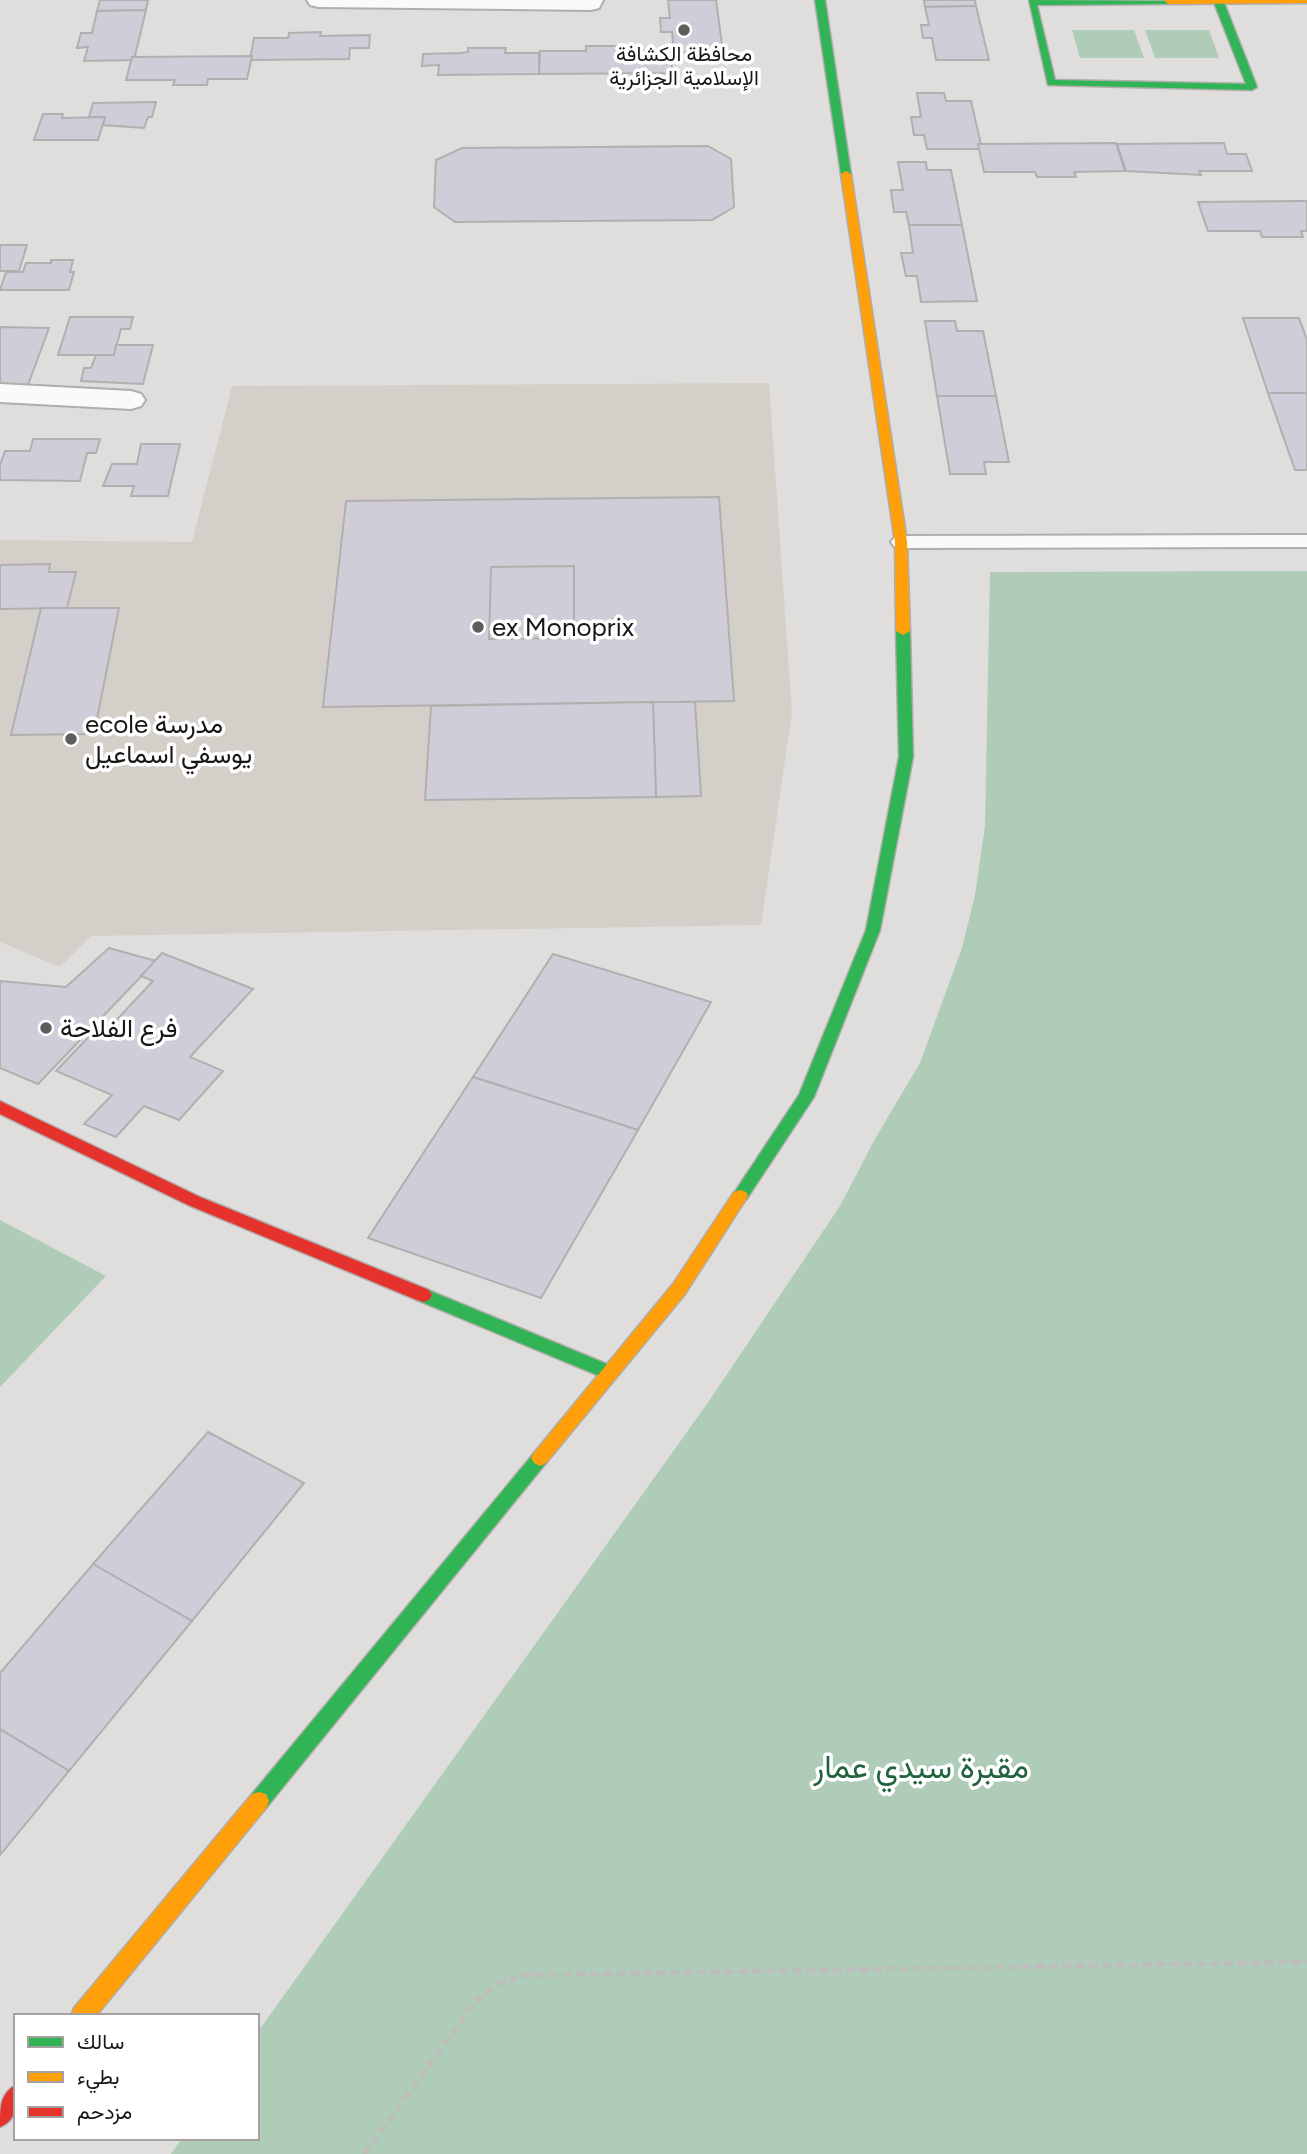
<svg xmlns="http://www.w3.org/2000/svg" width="1307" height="2154" font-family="Figtree,Vazirmatn,sans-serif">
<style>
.built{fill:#d5cfc9}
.green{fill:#aeccb7}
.building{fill:#cfcdd7;stroke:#b1b0b0;stroke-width:2}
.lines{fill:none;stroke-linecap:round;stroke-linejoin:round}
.lane-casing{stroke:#b0aeac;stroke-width:4}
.street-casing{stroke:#b0aeac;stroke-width:4}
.fast-casing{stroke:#b0aeac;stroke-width:3}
.slow-casing{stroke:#b0aeac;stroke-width:3}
.jam-casing{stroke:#b0aeac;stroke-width:3}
.path{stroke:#bdbdbc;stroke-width:5;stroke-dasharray:9 4.5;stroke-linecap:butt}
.lane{fill:#fafafa;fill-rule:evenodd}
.street{fill:#fafafa;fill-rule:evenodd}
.fast{fill:#30b455;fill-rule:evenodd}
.slow{fill:#ff9f0a;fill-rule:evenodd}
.jam{fill:#e5322d;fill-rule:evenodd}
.poi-dot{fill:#5e5d5b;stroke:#fff;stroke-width:2.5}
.labels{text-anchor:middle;stroke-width:7;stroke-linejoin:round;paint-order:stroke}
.far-poi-label{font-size:21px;fill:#181715;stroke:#fff}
.poi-label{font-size:26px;fill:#181715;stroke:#fff;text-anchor:start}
.near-park-label{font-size:32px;fill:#21633d;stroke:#fff}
</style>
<rect width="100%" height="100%" fill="#e0dedc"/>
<polygon class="built" points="769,383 792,713 761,925 91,936 60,967 0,942 0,540 192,542 232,386"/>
<g class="green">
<polygon points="1072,30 1134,30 1144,58 1080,58"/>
<polygon points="1145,30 1209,30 1219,58 1155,58"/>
<polygon points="1307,571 1307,2154 171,2154 182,2138 257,2138 257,2033 707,1404 840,1206 876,1137 920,1063 962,948 975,895 985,826 990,572"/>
<polygon points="0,1220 106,1276 0,1387"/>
</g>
<g class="building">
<polygon points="100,0 148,0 146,10 97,11"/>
<polygon points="668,0 716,0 723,52 674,53 672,32 661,32 660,18 670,18"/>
<polygon points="924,0 975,0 976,6 925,7"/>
<polygon points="976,6 989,60 936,60 932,38 923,38 921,25 929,25 925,7"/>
<polygon points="146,10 134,60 84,61 88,47 77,48 81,33 92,33 97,11"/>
<polygon points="321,32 320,36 370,35 369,48 350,48 349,59 250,60 254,38 288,38 289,33"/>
<polygon points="586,46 623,46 623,51 671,50 672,73 539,74 540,51 586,51"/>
<polygon points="468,48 506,48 505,53 539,53 539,74 438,75 439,65 422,66 423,54 461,53 468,52"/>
<polygon points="252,56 247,79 208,79 207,85 173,85 175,80 126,80 132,57"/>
<polygon points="917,93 944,93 946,101 971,101 982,149 927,149 924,135 914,135 911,117 921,117"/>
<polygon points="156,102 152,117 148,117 144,128 103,125 105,117 89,117 93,103"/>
<polygon points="43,114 63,114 62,118 105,117 98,140 34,140"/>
<polygon points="1116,143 1125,171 1074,172 1076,177 1037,177 1035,172 984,172 978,144"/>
<polygon points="1224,143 1227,154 1246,154 1252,171 1199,171 1201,175 1126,171 1117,144"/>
<polygon points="708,146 731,159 734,207 712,220 455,222 434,207 436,160 462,148"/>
<polygon points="898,162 926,162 927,170 951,170 962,225 909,225 906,212 894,212 891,190 903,190"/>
<polygon points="1302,201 1307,201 1307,231 1301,231 1303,237 1262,237 1260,231 1208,231 1198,202"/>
<polygon points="909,225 962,225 977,301 921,302 917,276 906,276 901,253 913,253"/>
<polygon points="0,245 27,245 19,271 0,271"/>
<polygon points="51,260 73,260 70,272 74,272 69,290 0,290 6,272 23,272 26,263 51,263"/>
<polygon points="70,317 133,317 130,329 121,329 114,355 58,355"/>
<polygon points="1243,318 1299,318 1307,340 1307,393 1268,393"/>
<polygon points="925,321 955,321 957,331 983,331 996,396 937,396"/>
<polygon points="0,327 49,328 28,385 0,385"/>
<polygon points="116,345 153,345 143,384 81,381 84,368 91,368 96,355 114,355"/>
<polygon points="1268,393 1307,393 1307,470 1295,470"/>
<polygon points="937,396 996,396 1009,462 984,462 986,474 950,474"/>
<polygon points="33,439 100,439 96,453 87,453 80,481 0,480 0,465 5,451 30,451"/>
<polygon points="141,444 180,444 168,496 131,496 134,486 103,486 112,464 137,464"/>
<polygon points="719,497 734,701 323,707 346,501"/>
<polygon points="50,564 49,572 76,572 67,608 0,609 0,565"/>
<polygon points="574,566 574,638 489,639 491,567"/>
<polygon points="41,608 119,608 94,734 11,735"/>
<polygon points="653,702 695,702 701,796 656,797"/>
<polygon points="653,702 656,797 425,800 431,706"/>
<polygon points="109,948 156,961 38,1084 0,1068 0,981 66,987"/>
<polygon points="162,953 253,989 190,1057 223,1071 179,1120 144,1106 116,1137 84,1124 112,1095 56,1071 100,1025 109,1028 153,981 141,976"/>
<polygon points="553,954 711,1002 638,1130 473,1077"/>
<polygon points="473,1077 638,1130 541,1298 368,1238"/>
<polygon points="208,1432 304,1483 192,1621 93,1564"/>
<polygon points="93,1564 192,1621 69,1771 0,1729 0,1673"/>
<polygon points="0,1729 69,1771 0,1855"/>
</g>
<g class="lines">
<defs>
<polygon id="lane" points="1307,535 1307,547 901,548 894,546 891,542 894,538 901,536"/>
<g id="street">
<polygon points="307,0 603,0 599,8 591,10 318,7 310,5"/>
<polygon points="0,384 131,391 141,394 145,400 141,406 131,409 0,402"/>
</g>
<g id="fast">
<polygon points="815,0 825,0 851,174 846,177 841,174"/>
<polygon points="1029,0 1173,1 1168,4 1037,5 1055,80 1246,84 1213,0 1223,0 1257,87 1252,90 1048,85"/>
<polygon points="903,627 910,631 913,757 880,930 814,1097 746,1200 734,1200 732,1196 799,1095 866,930 899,757 896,631"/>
<polygon points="423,1288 614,1367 617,1372 614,1377 608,1379 602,1377 417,1300 414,1295 417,1290"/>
<polygon points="540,1450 546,1453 549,1458 546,1463 266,1808 259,1810 252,1808 249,1801 252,1794 534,1453"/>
</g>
<g id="slow">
<polygon points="1164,0 1307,0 1307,3 1168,4"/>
<polygon points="846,171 851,174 907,542 910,631 903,635 896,631 895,542 841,174"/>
<polygon points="740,1190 746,1192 748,1196 685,1294 546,1463 540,1466 534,1463 531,1458 534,1453 673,1284 734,1192"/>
<polygon points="259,1792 266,1794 269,1801 266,1808 96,2016 71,2016 74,2008 252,1794"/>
</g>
<g id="jam">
<polygon points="0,1101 200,1197 429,1290 432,1295 429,1300 423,1302 417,1300 188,1205 0,1114"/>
<path d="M16,2085C16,2103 19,2119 0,2127C0,2109 0,2093 16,2085Z"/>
</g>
</defs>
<use href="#lane" class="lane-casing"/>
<use href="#street" class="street-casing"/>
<use href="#fast" class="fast-casing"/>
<use href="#slow" class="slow-casing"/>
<use href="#jam" class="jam-casing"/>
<polyline class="path" points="364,2154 476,2001 499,1983 527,1975 1307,1962"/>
<use href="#lane" class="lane"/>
<use href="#street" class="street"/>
<use href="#fast" class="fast"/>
<use href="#slow" class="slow"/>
<use href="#jam" class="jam"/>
</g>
<g class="poi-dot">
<circle cx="684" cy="30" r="7"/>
<circle cx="478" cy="627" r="7"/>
<circle cx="71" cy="739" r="7"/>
<circle cx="46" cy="1028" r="7"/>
</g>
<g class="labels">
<g class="far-poi-label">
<text x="684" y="61">محافظة الكشافة<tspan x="684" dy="24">الإسلامية الجزائرية</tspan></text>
</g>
<g class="poi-label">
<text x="492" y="636">ex Monoprix</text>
<text x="85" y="733">ecole مدرسة<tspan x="85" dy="30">يوسفي اسماعيل</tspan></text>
<text x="60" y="1037">فرع الفلاحة</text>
</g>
<g class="near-park-label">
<text x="921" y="1778">مقبرة سيدي عمار</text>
</g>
</g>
<rect x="14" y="2014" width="245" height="126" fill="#ffffff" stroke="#a3a2a1" stroke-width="2"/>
<rect x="28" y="2037" width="35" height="10" fill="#30b455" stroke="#a3a2a1" stroke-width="2"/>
<text x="77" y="2049" font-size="21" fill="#181715">سالك</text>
<rect x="28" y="2072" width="35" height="10" fill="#ff9f0a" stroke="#a3a2a1" stroke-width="2"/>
<text x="77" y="2084" font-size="21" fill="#181715">بطيء</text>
<rect x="28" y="2107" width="35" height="10" fill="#e5322d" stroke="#a3a2a1" stroke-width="2"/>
<text x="77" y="2119" font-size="21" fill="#181715">مزدحم</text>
</svg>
